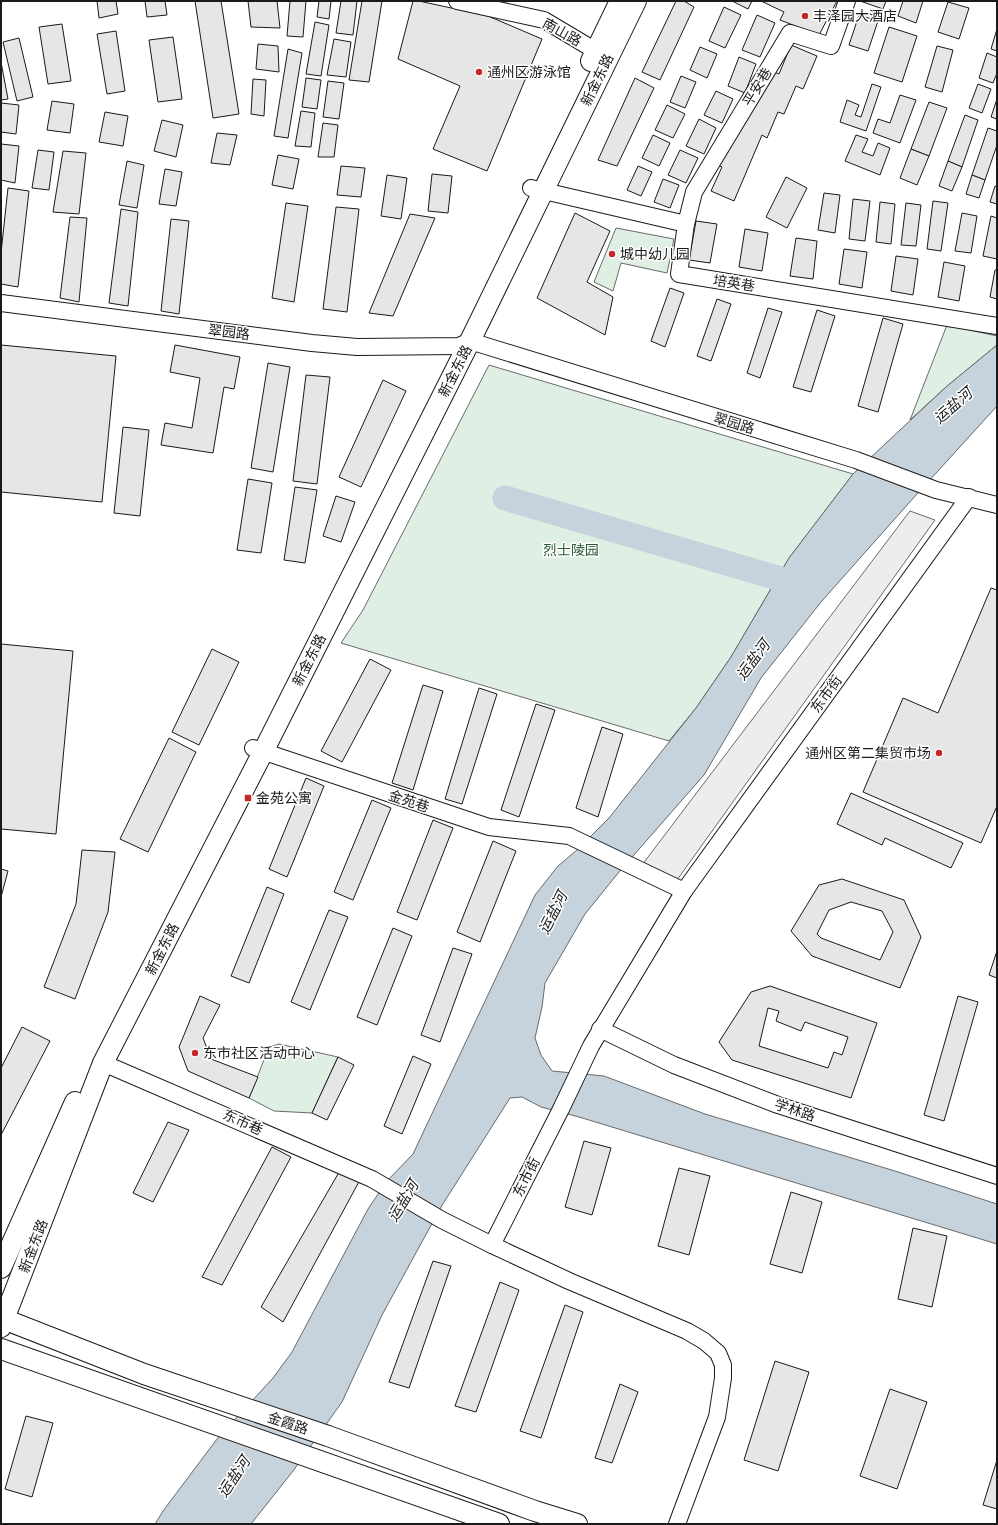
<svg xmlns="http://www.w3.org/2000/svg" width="998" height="1525" font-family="Rubik,'Noto Sans SC',sans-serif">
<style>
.green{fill:#e0efe3;stroke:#6a6a6a}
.parking{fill:#ededed;stroke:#6a6a6a}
.water{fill:#c6d2dc;stroke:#6a6a6a}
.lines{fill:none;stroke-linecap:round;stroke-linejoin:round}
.river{stroke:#c6d2dc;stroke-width:25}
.building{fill:#e6e6e6;stroke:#1a1a1a;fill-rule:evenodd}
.minor-casing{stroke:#1a1a1a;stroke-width:18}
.major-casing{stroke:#1a1a1a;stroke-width:22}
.minor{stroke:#fff;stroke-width:16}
.major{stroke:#fff;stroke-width:20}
.poi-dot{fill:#c62828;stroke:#fff;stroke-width:1.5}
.labels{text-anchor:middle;stroke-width:3;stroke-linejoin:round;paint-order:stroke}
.poi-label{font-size:14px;fill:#1a1a1a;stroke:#fff;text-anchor:start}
.street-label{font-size:14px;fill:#1a1a1a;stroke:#fff}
.park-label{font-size:14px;fill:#2b5a34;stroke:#fff}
.water-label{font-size:15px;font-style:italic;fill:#1a1a1a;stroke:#fff}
</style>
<rect width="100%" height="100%" fill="#fff"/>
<g class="green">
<polygon points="616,228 674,239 667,273 621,263 613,291 594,282"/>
<polygon points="947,325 997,336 997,345 946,387 910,420"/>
<polygon points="489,365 853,474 789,558 731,657 696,708 669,741 341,643 363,610"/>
<polygon points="279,1044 338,1057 312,1113 274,1111 249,1098 269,1047"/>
</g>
<polygon class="parking" points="910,511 935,520 677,880 642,865"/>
<polygon class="water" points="997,345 997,406 908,504 821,602 761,678 704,775 619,872 585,914 545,983 542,1007 535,1038 541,1055 552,1071 604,1076 705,1114 895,1171 997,1204 997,1244 579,1117 541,1107 522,1097 510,1098 441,1207 382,1315 342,1402 293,1471 251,1524 155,1524 163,1511 217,1439 273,1378 292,1352 368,1209 387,1181 413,1154 535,895 558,866 577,850 609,818 696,708 731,657 789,558 853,474 946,387"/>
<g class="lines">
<polyline class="river" points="505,498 808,587"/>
</g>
<g class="building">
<polygon points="97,1 116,1 118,14 99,18"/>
<polygon points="145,1 165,1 167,15 147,17"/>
<polygon points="195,1 221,1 239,114 213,118"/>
<polygon points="248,1 277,1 280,28 251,27"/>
<polygon points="290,1 306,1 303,37 287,36"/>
<polygon points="319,1 331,1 329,19 317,17"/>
<polygon points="341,1 357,1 353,35 336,33"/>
<polygon points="362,1 382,1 369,82 349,80"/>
<polygon points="413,1 419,1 488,16 542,39 487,171 433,149 460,86 398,59"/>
<polygon points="676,1 684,1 694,7 660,80 642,72"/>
<polygon points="732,1 752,1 748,9"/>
<polygon points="761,1 837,1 819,35 780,20 784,12"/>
<polygon points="860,1 886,1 883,9"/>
<polygon points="903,1 923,1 916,23 898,16"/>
<polygon points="948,2 969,8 959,39 938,32"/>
<polygon points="724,7 741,15 725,48 709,41"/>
<polygon points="757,15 775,23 760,57 742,50"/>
<polygon points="859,15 878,21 868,51 849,45"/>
<polygon points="315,22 329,25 321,76 306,74"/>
<polygon points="62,24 71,81 48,84 39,27"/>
<polygon points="889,27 917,36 902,82 874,73"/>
<polygon points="997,29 997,51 991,49"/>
<polygon points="116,31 125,91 107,94 97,34"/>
<polygon points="173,37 182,99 158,102 149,40"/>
<polygon points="19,38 33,97 17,101 3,42"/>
<polygon points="334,39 351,42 346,77 327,75"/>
<polygon points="258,44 278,46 279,72 256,69"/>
<polygon points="791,45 817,56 803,89 796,86 784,114 778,112 767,138 762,135 734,201 711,191 722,167 717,165 754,96 760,99 772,71 779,74"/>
<polygon points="937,46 953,50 942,92 925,87"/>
<polygon points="700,47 717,54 707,78 690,70"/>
<polygon points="288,49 302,53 288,138 274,136"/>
<polygon points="987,53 997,57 997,73 993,83 979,78"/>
<polygon points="739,57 756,64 745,93 728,86"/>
<polygon points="1,62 8,99 1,100"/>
<polygon points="681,76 696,82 685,108 670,102"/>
<polygon points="306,78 321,80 317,109 302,107"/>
<polygon points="635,78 654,88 617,166 598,160"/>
<polygon points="253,79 266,80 264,116 251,114"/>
<polygon points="328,81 344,83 339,119 323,117"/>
<polygon points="872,84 881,87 866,131 840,122 847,100 859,105 855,115 861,117"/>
<polygon points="978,84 991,89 982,113 969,108"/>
<polygon points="716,91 733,99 722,123 704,115"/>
<polygon points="900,95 916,100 900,143 873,133 878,119 890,123"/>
<polygon points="997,99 997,119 991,117"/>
<polygon points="52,101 74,104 70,133 47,130"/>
<polygon points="929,102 947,108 929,156 911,149"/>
<polygon points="1,103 19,105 16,134 1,132"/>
<polygon points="667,105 685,114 673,138 655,130"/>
<polygon points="301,111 315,113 311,147 295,146"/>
<polygon points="105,112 128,116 123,146 99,142"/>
<polygon points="965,115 978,120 962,167 948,161"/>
<polygon points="699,119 716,128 704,154 686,146"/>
<polygon points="162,120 183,125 176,157 154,151"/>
<polygon points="323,123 338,125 334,157 318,157"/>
<polygon points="988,128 997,131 997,145 985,180 972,175"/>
<polygon points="217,133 237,135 230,165 211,163"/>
<polygon points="653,135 670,143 659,166 642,158"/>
<polygon points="856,135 868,139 862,152 873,156 878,143 890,148 880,175 845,161"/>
<polygon points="1,144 19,146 15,183 1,180"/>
<polygon points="911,149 929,156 917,185 900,178"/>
<polygon points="38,150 54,152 49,190 32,188"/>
<polygon points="680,150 698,158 686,183 668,175"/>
<polygon points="63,151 86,153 79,214 53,212"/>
<polygon points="278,155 299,159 293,189 272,185"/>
<polygon points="127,161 144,165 137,208 119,205"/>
<polygon points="948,161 962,167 952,191 939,186"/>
<polygon points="341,166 365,168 361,197 337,195"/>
<polygon points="638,166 652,172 641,196 627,190"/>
<polygon points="165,169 182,172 176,206 159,204"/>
<polygon points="432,174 452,176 448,213 428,211"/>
<polygon points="387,175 407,178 401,219 381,216"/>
<polygon points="972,175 985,180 979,198 966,194"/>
<polygon points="786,177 807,188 787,228 766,217"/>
<polygon points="663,179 679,185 670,208 654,202"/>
<polygon points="995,186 997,187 997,204 990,202"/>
<polygon points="8,188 29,191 18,287 1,284 1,253"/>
<polygon points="824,193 840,195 835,233 818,230"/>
<polygon points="853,199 870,201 865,241 849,239"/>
<polygon points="933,201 948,203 941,251 927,249"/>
<polygon points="880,202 895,204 891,244 876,242"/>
<polygon points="286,203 308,206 294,302 272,298"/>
<polygon points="906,203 921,205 916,246 901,245"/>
<polygon points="336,207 359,209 347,312 323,309"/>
<polygon points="121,209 138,212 128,306 109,303"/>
<polygon points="575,213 610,231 587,282 613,297 605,335 537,298"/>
<polygon points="962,213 977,216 971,253 955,251"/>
<polygon points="410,214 435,218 393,316 369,313"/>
<polygon points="991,216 997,218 997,259 983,256"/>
<polygon points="70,217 87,218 79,302 60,298"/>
<polygon points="171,219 189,221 179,314 161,311"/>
<polygon points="696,221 717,224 710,263 689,260"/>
<polygon points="745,229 768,233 762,271 739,267"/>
<polygon points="796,238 817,241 813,279 790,276"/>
<polygon points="844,249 867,252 862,288 839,284"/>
<polygon points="896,256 918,259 913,295 891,291"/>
<polygon points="944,262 965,266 959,301 938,297"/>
<polygon points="995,270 997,270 997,299 990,297"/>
<polygon points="670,288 684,293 665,347 651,341"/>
<polygon points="717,299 731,304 711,361 697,356"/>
<polygon points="768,308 782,312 760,378 747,373"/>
<polygon points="817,310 835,316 811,392 793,387"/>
<polygon points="883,318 903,324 878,412 858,406"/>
<polygon points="1,345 116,356 102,502 1,492"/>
<polygon points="175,345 240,357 234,389 224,387 213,453 161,445 165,423 192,428 200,378 170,372"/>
<polygon points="268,363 290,367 273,472 251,468"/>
<polygon points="306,375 330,377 317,484 293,481"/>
<polygon points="383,380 406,391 361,487 339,477"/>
<polygon points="123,427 149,430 140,516 114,513"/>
<polygon points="248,479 272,483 261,553 237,550"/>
<polygon points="295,487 317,490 305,563 284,560"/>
<polygon points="336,496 355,502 341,542 323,536"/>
<polygon points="991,588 997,590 997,806 981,843 863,792 903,698 938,713"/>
<polygon points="1,644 73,651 56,834 1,829"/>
<polygon points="212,649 239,662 199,745 172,732"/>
<polygon points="370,659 391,670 342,762 321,751"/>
<polygon points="423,685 443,691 413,790 392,783"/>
<polygon points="479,688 497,694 462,804 445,799"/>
<polygon points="536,704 555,710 519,817 501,810"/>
<polygon points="602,727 623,734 598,817 576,808"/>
<polygon points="169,738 196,752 148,852 120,839"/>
<polygon points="306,778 324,786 287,877 269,869"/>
<polygon points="851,793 963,843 951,868 885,838 882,845 837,824"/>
<polygon points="372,800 391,808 353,900 334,892"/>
<polygon points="433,820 453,828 417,920 397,912"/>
<polygon points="493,841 516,851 480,942 457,932"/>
<polygon points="82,850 115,852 108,912 75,999 44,987 76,904"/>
<polygon points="1,869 8,871 1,897"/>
<path d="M842,879L904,900L921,937L900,988L812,956L791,931L819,885ZM851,902L882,911L893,932L880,960L821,938L817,934L829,910Z"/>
<polygon points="267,887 284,894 249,983 231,976"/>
<polygon points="329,910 348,917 310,1010 291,1002"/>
<polygon points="393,928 412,936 377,1025 357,1017"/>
<polygon points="453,948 472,954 440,1042 421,1035"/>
<polygon points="997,951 997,978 989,975"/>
<path d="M770,986L877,1023L851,1098L732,1060L719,1042L751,992ZM768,1008L779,1011L776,1021L801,1031L805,1022L848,1037L842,1055L834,1052L828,1068L759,1046Z"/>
<polygon points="200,996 220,1005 203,1038 211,1059 258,1077 249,1098 188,1071 179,1047"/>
<polygon points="958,996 978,1002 944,1121 924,1115"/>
<polygon points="22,1027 50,1041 1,1135 1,1068"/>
<polygon points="413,1056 431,1064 402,1134 384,1126"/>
<polygon points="338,1057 354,1065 327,1120 312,1113"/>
<polygon points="168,1122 189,1130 153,1202 133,1193"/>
<polygon points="584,1141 611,1148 592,1215 565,1207"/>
<polygon points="272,1147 291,1157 222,1285 202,1277"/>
<polygon points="342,1167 361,1178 283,1322 261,1307"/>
<polygon points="679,1168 710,1176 689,1255 658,1246"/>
<polygon points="791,1192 822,1202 802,1273 770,1264"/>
<polygon points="913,1228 947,1236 932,1307 898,1299"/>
<polygon points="433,1261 451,1266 409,1388 389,1382"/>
<polygon points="500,1282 519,1290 476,1412 455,1406"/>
<polygon points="565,1305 583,1312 541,1438 520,1431"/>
<polygon points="775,1361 809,1372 778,1471 744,1460"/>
<polygon points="620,1384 638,1392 612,1463 595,1458"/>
<polygon points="890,1389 927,1402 897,1489 860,1476"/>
<polygon points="26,1416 53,1423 32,1497 5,1489"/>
<polygon points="997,1460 997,1509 983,1505"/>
</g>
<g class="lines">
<defs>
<g id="minor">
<polyline points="457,1 544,20 596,51"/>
<polyline points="531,188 686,224 679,274 997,326"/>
<polyline points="686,224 694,192 790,33 831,46 847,1"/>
<polyline points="1,303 312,343 357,347 459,346 470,341 856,460 936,490 997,505"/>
<polyline points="253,748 489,827 569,836 684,891"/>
<polyline points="600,1029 674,1065 778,1105 997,1176"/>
<polyline points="103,1063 372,1179 442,1220 492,1245 569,1281 687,1331 704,1341 718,1353 723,1365 723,1378 717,1417 677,1524"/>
<polyline points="492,1245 561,1109 591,1046 684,891 969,497"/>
</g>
<g id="major">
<polyline points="591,61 620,1"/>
<polyline points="1,1268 75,1102"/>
<polyline points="1,1318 144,1374 328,1436 535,1511 577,1524"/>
<polyline points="1,1327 103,1063 263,752 470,341 636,1"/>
<polyline points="1,1349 499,1524"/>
</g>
</defs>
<use href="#minor" class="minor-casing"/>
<use href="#major" class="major-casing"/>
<use href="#minor" class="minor"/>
<use href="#major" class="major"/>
</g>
<g class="poi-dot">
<circle cx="805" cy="16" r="4"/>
<circle cx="479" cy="72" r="4"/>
<circle cx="612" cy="254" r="4"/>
<circle cx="939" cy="753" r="4"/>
<rect x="244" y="794" width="8" height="8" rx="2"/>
<circle cx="195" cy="1053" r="4"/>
</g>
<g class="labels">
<g class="poi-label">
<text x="813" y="21">丰泽园大酒店</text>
<text x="487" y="77">通州区游泳馆</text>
<text x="620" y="259">城中幼儿园</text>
<text x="931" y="758" text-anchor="end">通州区第二集贸市场</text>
<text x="256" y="803">金苑公寓</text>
<text x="203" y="1058">东市社区活动中心</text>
</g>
<g class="street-label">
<text transform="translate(562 32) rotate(29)" y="5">南山路</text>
<text transform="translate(597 80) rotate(-64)" y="5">新金东路</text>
<text transform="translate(757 87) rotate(-59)" y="5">平安巷</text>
<text transform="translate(734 283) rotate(9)" y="5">培英巷</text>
<text transform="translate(229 332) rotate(7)" y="5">翠园路</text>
<text transform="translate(455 371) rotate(-63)" y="5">新金东路</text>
<text transform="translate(734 423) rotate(17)" y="5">翠园路</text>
<text transform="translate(309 660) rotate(-63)" y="5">新金东路</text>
<text transform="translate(826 694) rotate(-54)" y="5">东市街</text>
<text transform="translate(409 801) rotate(18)" y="5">金苑巷</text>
<text transform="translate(162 949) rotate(-63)" y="5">新金东路</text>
<text transform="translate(795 1110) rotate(18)" y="5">学林路</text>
<text transform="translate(243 1122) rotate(24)" y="5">东市巷</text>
<text transform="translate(526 1177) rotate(-63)" y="5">东市街</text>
<text transform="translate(33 1246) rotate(-69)" y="5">新金东路</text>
<text transform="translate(288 1423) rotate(18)" y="5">金霞路</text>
</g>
<g class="park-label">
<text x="571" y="555">烈士陵园</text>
</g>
<g class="water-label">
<text transform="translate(953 406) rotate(-41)" y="5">运盐河</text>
<text transform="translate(753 660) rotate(-53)" y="5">运盐河</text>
<text transform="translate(553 913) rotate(-63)" y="5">运盐河</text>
<text transform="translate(403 1201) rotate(-59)" y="5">运盐河</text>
<text transform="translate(234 1477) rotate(-56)" y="5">运盐河</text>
</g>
</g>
<rect width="998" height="1525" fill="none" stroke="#1a1a1a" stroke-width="4"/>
</svg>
